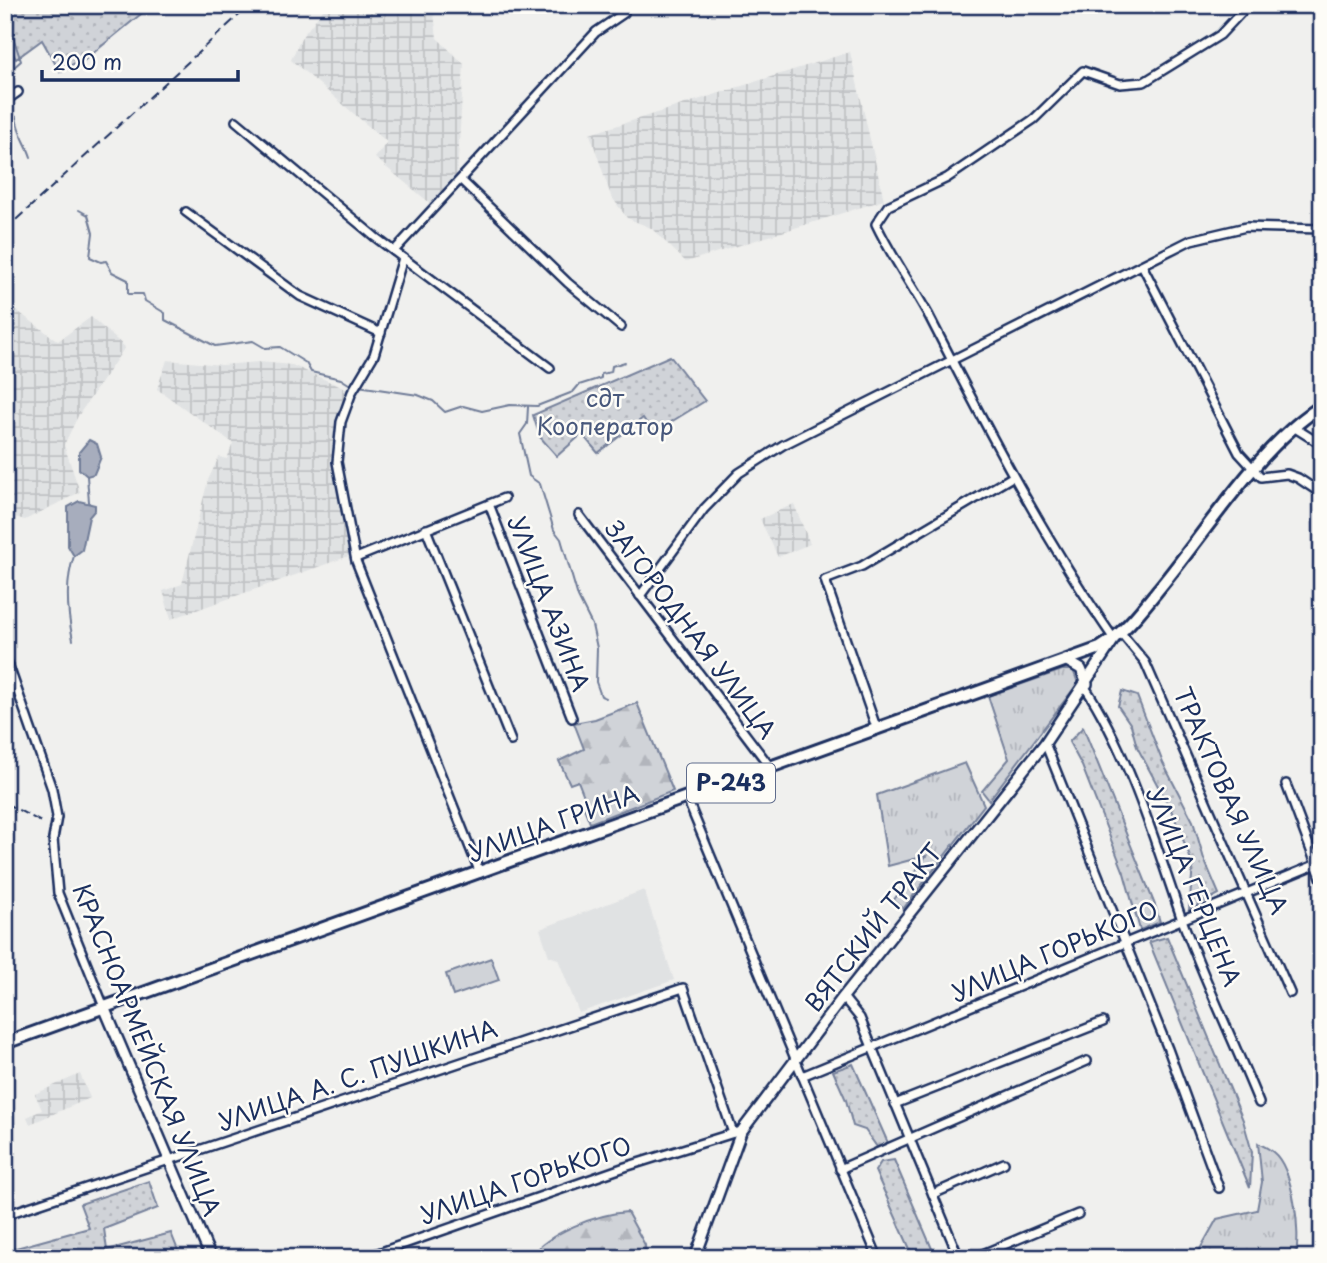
<svg xmlns="http://www.w3.org/2000/svg" width="1327" height="1263" font-family="'Playpen Sans',sans-serif">
<style>
.built{fill:#e0e2e3}
.industrial{fill:url(#industrial-grid)}
.grass{fill:url(#grass-tufts);stroke:#76819b;stroke-width:2}
.forest{fill:url(#forest-firs);stroke:#76819b;stroke-width:2}
.park{fill:#d0d3d8;stroke:#76819b;stroke-width:2}
.garden{fill:url(#garden-dots);stroke:#76819b;stroke-width:2}
.water{fill:#a7adbd;stroke:#6f7b97;stroke-width:2}
.lines{fill:none;stroke-linecap:round;stroke-linejoin:round}
.stream{stroke:#6f7b97;stroke-width:2}
.minor-casing{stroke:#1b2f5e;stroke-width:12}
.major-casing{stroke:#1b2f5e;stroke-width:14}
.highway-casing{stroke:#1b2f5e;stroke-width:16}
.minor{stroke:#fdfcf7;stroke-width:7}
.major{stroke:#fdfcf7;stroke-width:9}
.highway{stroke:#fdfcf7;stroke-width:10}
.rail{stroke:#1b2f5e;stroke-width:2;stroke-dasharray:10 5;stroke-linecap:butt}
.labels{text-anchor:middle;stroke-width:5;stroke-linejoin:round;paint-order:stroke}
.shield{fill:#fdfcf7;stroke:#5f6c8c;stroke-width:2}
.shield-label{font-size:23px;font-weight:bold;fill:#1b2f5e}
.park-label{font-size:24px;fill:#48587c;stroke:#fdfcf7}
.street-label{font-size:24px;fill:#1b2f5e;stroke:#fdfcf7}
</style>
<defs>
<pattern id="industrial-grid" width="8" height="8" patternUnits="userSpaceOnUse" patternTransform="scale(1.75)"><rect width="8" height="8" fill="#e0e2e3"/><path d="M0 4h8M4 0v8" fill="none" stroke="#c0c2c5"/></pattern>
<pattern id="grass-tufts" width="24" height="20" patternUnits="userSpaceOnUse" patternTransform="scale(1.75)"><rect width="24" height="20" fill="#d0d3d8"/><path d="M3 7l-1-3M5 7V3M7 7l1-3M15 17l-1-3M17 17v-4M19 17l1-3" fill="none" stroke="#b2b5bc"/></pattern>
<pattern id="forest-firs" width="22" height="20" patternUnits="userSpaceOnUse" patternTransform="scale(1.75)"><rect width="22" height="20" fill="#d0d3d8"/><path d="M5 1l3.5 6h-7zM16 11l3.5 6h-7z" fill="#b2b5bc"/></pattern>
<pattern id="garden-dots" width="8" height="8" patternUnits="userSpaceOnUse" patternTransform="scale(1.75)"><rect width="8" height="8" fill="#d0d3d8"/><path d="M2 2h.1M6 6h.1" fill="none" stroke="#b2b5bc" stroke-width="1.8" stroke-linecap="round"/></pattern>
</defs>
<rect width="100%" height="100%" fill="#f0f0ee"/>
<filter id="ink" filterUnits="userSpaceOnUse"><feTurbulence type="fractalNoise" baseFrequency=".0143" numOctaves="2"/><feDisplacementMap in="SourceGraphic" scale="14" xChannelSelector="R" yChannelSelector="G"/><feConvolveMatrix kernelMatrix="1 2 1 2 8 2 1 2 1" color-interpolation-filters="sRGB"/></filter>
<g filter="url(#ink)">
<polygon class="built" points="644,890 674,980 579,1013 558,959 549,956 540,929"/>
<g class="industrial">
<polygon points="327,5 433,5 437,38 464,64 457,175 430,203 375,158 387,142 291,60 301,38"/>
<polygon points="850,52 884,200 686,262 651,228 627,218 611,196 590,134"/>
<polygon points="5,302 58,341 91,317 125,347 78,416 64,445 80,492 25,520 5,514"/>
<polygon points="167,360 222,365 259,362 292,365 346,389 335,442 334,466 349,556 171,619 163,591 182,584 208,480 219,457 227,459 233,443 157,389"/>
<polygon points="794,504 810,544 778,557 760,519"/>
<polygon points="80,1074 90,1098 30,1124 27,1117 42,1110 35,1094"/>
</g>
<g class="grass">
<polygon points="1062,670 1073,670 1078,683 989,800 982,791 1009,759 988,696"/>
<polygon points="965,763 984,805 903,909 893,901 926,856 888,866 877,795"/>
<path d="M1258,1143C1263,1146 1269,1148 1273,1152C1293,1168 1302,1234 1295,1258H1195L1217,1219L1257,1210L1262,1182Z"/>
</g>
<g class="forest">
<polygon points="637,703 673,791 590,823 584,808 587,804 578,781 570,784 559,761 584,749 574,723 595,719"/>
<path d="M627,1212L645,1245L646,1258H529C548,1233 596,1214 627,1212Z"/>
</g>
<polygon class="park" points="491,958 499,980 453,996 446,974"/>
<g class="garden">
<polygon points="5,5 152,5 81,63 78,61 60,72 42,40 16,59 5,40"/>
<polygon points="670,356 705,401 653,433 643,418 598,453 582,434 557,456 540,437 533,415"/>
<polygon points="1122,691 1137,696 1163,763 1193,821 1204,859 1219,894 1189,910 1193,865 1173,814 1137,747 1131,725 1118,706"/>
<polygon points="1083,727 1155,905 1160,922 1140,930 1124,873 1082,766 1069,742"/>
<polygon points="1167,937 1243,1120 1252,1152 1250,1188 1149,942"/>
<polygon points="853,1064 888,1143 877,1147 865,1130 853,1126 846,1100 833,1071"/>
<polygon points="894,1160 936,1258 914,1258 875,1171 881,1162"/>
<polygon points="149,1181 158,1208 104,1229 107,1250 171,1233 181,1258 5,1258 5,1251 89,1228 80,1204"/>
</g>
<g class="water">
<polygon points="89,440 97,444 101,457 94,474 87,476 79,469 79,452"/>
<polygon points="79,501 95,505 95,510 89,517 82,550 74,556 68,546 68,507"/>
</g>
<g class="lines">
<g class="stream">
<polyline points="5,13 21,61 5,75"/>
<polyline points="5,79 10,94"/>
<path d="M12,99L10,112L16,117C18,133 26,142 31,157"/>
<polyline points="79,210 88,215 93,233 90,257 101,262 106,261 112,272 128,280 128,294 143,294 145,301 165,313 165,320 215,346 253,341 265,348 280,347 306,363 311,372 341,379 352,386"/>
<polyline points="358,386 418,395 433,401 445,412 463,406 482,411 510,405 537,406 573,392 579,385 601,378 601,374 611,372 612,366 625,362"/>
<polyline points="528,407 527,424 520,434 529,476 540,484 554,530 561,539 578,597 592,625 597,648 596,682 601,696 606,698"/>
<polyline points="87,476 89,502"/>
<path d="M73,640C67,612 65,582 74,556"/>
<polyline points="1280,1258 1282,1255"/>
</g>
<defs>
<g id="minor">
<polyline points="5,101 18,92"/>
<polyline points="236,121 375,237 550,368"/>
<polyline points="461,180 568,283 621,327"/>
<polyline points="186,212 300,296 381,333"/>
<polyline points="394,251 596,32 624,13"/>
<polyline points="403,258 374,355 352,392 341,422 337,462 356,561 480,873"/>
<polyline points="1142,265 1239,453 1261,477 1287,474 1298,478 1322,494"/>
<polyline points="1295,428 1322,445"/>
<polyline points="489,504 572,718"/>
<polyline points="579,515 771,768"/>
<polyline points="426,529 511,741"/>
<polyline points="356,558 504,498"/>
<polyline points="640,596 704,509 739,473 783,445 1191,240 1246,227 1322,229"/>
<polyline points="1121,633 1145,662 1290,993"/>
<path d="M1114,639C1043,537 986,427 929,316C912,285 891,256 876,224L888,206L947,178L1034,119L1083,71L1120,84L1144,82L1220,35L1248,5"/>
<polyline points="5,655 52,789 57,817 53,839 58,893 104,1007"/>
<path d="M1085,687C1129,754 1155,842 1181,917C1204,980 1234,1041 1259,1103"/>
<polyline points="877,730 825,580 862,566 1012,477"/>
<polyline points="1045,743 1168,1049 1219,1188"/>
<polyline points="1286,784 1322,880"/>
<polyline points="687,799 878,1258"/>
<polyline points="843,997 860,1018 959,1258"/>
<polyline points="802,1076 1322,862"/>
<polyline points="895,1104 1103,1022"/>
<polyline points="840,1169 1087,1061"/>
<polyline points="933,1194 1004,1163"/>
<polyline points="5,1215 683,988 733,1133"/>
<polyline points="364,1258 625,1167 737,1132"/>
<polyline points="973,1258 1078,1214"/>
</g>
<g id="major">
<polyline points="1067,661 1081,669 1087,684"/>
<polyline points="104,1007 211,1258"/>
<polyline points="695,1258 741,1132 843,997 1045,743 1113,641"/>
</g>
<path id="highway" d="M5,1043L1100,648C1124,633 1140,612 1157,591C1205,534 1259,445 1322,406"/>
</defs>
<use href="#minor" class="minor-casing"/>
<use href="#major" class="major-casing"/>
<use href="#highway" class="highway-casing"/>
<use href="#minor" class="minor"/>
<use href="#major" class="major"/>
<use href="#highway" class="highway"/>
<g class="rail">
<polyline points="5,230 250,5"/>
<polyline points="5,803 43,823"/>
</g>
</g>
</g>
<g class="labels">
<rect class="shield" x="687" y="763.5" width="88" height="39" rx="5"/>
<g class="shield-label">
<text x="731" y="791">Р-243</text>
</g>
<g class="park-label">
<text x="605" y="407">сдт<tspan x="605" dy="28">Кооператор</tspan></text>
</g>
<g class="street-label">
<text transform="translate(548 604) rotate(69)" y="8">УЛИЦА АЗИНА</text>
<text transform="translate(690 630) rotate(53)" y="8">ЗАГОРОДНАЯ УЛИЦА</text>
<text transform="translate(1230 801) rotate(66)" y="8">ТРАКТОВАЯ УЛИЦА</text>
<text transform="translate(554 824) rotate(-20)" y="8">УЛИЦА ГРИНА</text>
<text transform="translate(1193 887) rotate(68)" y="8">УЛИЦА ГЕРЦЕНА</text>
<text transform="translate(874 928) rotate(-52)" y="8">ВЯТСКИЙ ТРАКТ</text>
<text transform="translate(1055 952) rotate(-23)" y="8">УЛИЦА ГОРЬКОГО</text>
<text transform="translate(146 1050) rotate(68)" y="8">КРАСНОАРМЕЙСКАЯ УЛИЦА</text>
<text transform="translate(358 1076) rotate(-19)" y="8">УЛИЦА А. С. ПУШКИНА</text>
<text transform="translate(526 1181) rotate(-19)" y="8">УЛИЦА ГОРЬКОГО</text>
</g>
</g>
<rect width="1327" height="1263" fill="none" stroke="#fdfcf7" stroke-width="28"/>
<rect x="14" y="14" width="1299" height="1235" fill="none" stroke="#1b2f5e" stroke-width="2.5" filter="url(#ink)"/>
<path d="M42 70v10h196v-10" fill="none" stroke="#1b2f5e" stroke-width="3.5"/>
<text x="52" y="70" font-size="21" fill="#1b2f5e" stroke="#fdfcf7" stroke-width="5" paint-order="stroke">200 m</text>
</svg>
